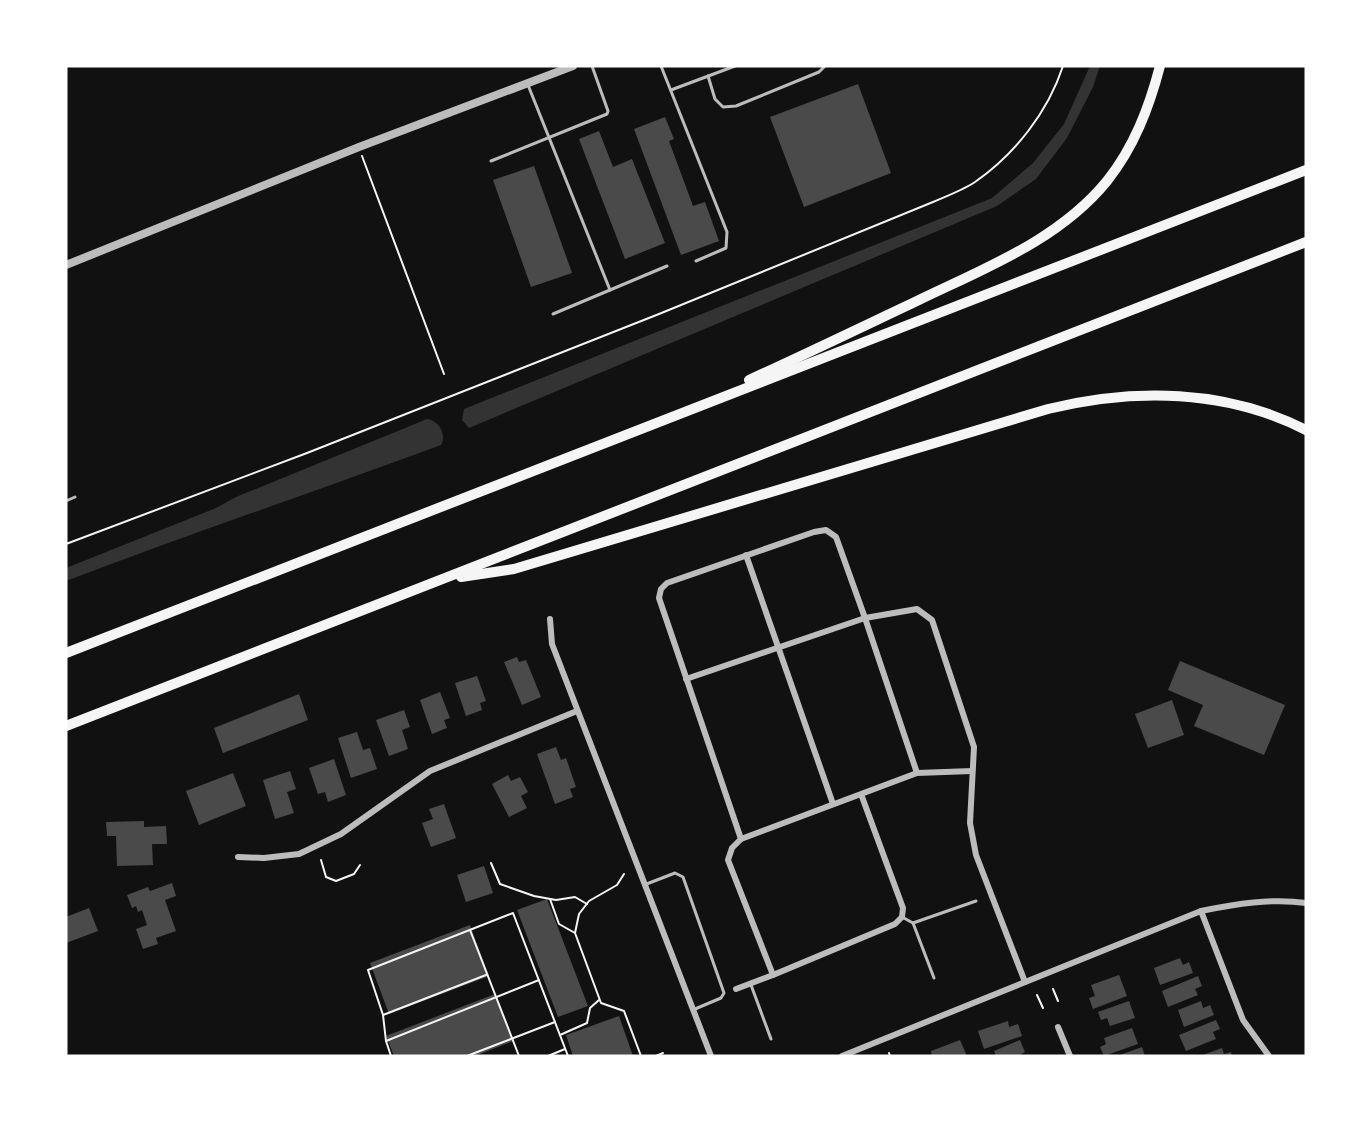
<svg xmlns="http://www.w3.org/2000/svg" width="1372" height="1122" font-family="'Space Grotesk',sans-serif">
<style>
.water{fill:#333}
.building{fill:#4a4a4a}
.lines{fill:none;stroke-linecap:round;stroke-linejoin:round}
.path{stroke:#f5f5f5;stroke-width:2}
.service{stroke:#bcbcbc;stroke-width:3}
.minor{stroke:#bcbcbc;stroke-width:6}
.tertiary{stroke:#bcbcbc;stroke-width:8}
.motorway{stroke:#f5f5f5;stroke-width:10}
</style>
<rect width="100%" height="100%" fill="#111"/>
<g class="water">
<polygon points="1090,66 1100,66 1093,87 1067,138 1036,179 997,206 469,428 462,420 464,409 992,198 1033,163 1064,124"/>
<path d="M427,419C439,420 447,435 441,445C316,491 190,534 66,581V568L216,508L236,497Z"/>
</g>
<g class="building">
<polygon points="858,84 891,173 804,207 770,117"/>
<polygon points="665,117 674,139 669,141 693,206 705,202 719,241 681,255 634,129"/>
<polygon points="599,131 613,167 632,159 665,243 625,259 579,139"/>
<polygon points="534,166 572,273 531,287 493,180"/>
<polygon points="517,657 519,662 526,660 541,697 522,705 504,662"/>
<polygon points="1180,661 1285,705 1264,755 1194,726 1203,705 1168,690"/>
<polygon points="477,676 486,701 480,703 482,710 466,716 455,683"/>
<polygon points="440,692 450,718 444,720 447,728 432,734 420,700"/>
<polygon points="299,694 308,720 223,753 214,728"/>
<polygon points="1172,700 1184,735 1148,748 1135,714"/>
<polygon points="404,710 410,727 402,730 408,749 389,756 376,720"/>
<polygon points="357,732 363,750 370,748 377,769 351,778 338,738"/>
<polygon points="556,747 561,760 566,758 576,787 570,789 573,797 555,804 537,754"/>
<polygon points="334,759 346,795 328,802 325,792 318,794 309,768"/>
<polygon points="290,771 296,789 287,792 294,813 275,819 263,780"/>
<polygon points="233,773 246,806 199,825 186,791"/>
<polygon points="508,775 511,781 520,777 528,792 521,796 527,808 509,817 492,784"/>
<polygon points="444,804 456,838 431,847 422,823 433,819 429,809"/>
<polygon points="144,821 144,827 166,826 167,844 152,844 153,865 117,866 116,836 107,836 106,822"/>
<polygon points="484,866 493,893 466,902 457,875"/>
<polygon points="172,883 176,896 165,900 176,931 156,938 158,944 143,949 136,929 147,925 142,910 138,912 136,906 132,908 127,895 148,887 150,891"/>
<polygon points="547,899 588,1006 558,1017 517,910"/>
<polygon points="89,908 98,931 66,943 66,917"/>
<polygon points="470,925 489,976 389,1014 370,963"/>
<polygon points="1180,958 1183,965 1189,962 1193,973 1160,985 1154,968"/>
<polygon points="1119,975 1127,996 1093,1009 1089,998 1095,996 1091,985"/>
<polygon points="1198,976 1202,986 1195,989 1198,995 1168,1007 1162,991"/>
<polygon points="495,994 513,1041 475,1056 394,1056 386,1036"/>
<polygon points="1129,1001 1135,1018 1110,1026 1107,1018 1101,1020 1098,1012"/>
<polygon points="1201,1001 1203,1008 1210,1005 1214,1015 1184,1027 1178,1010"/>
<polygon points="619,1016 633,1056 573,1056 566,1035"/>
<polygon points="1216,1020 1220,1029 1213,1032 1216,1039 1186,1051 1179,1035"/>
<polygon points="1008,1021 1009,1027 1018,1024 1022,1036 984,1049 978,1031"/>
<polygon points="1132,1028 1138,1044 1104,1056 1100,1047 1106,1044 1104,1038"/>
<polygon points="960,1040 967,1056 932,1056 931,1051"/>
<polygon points="1020,1040 1025,1052 1018,1056 996,1056 994,1051"/>
<polygon points="1142,1047 1145,1056 1117,1056"/>
<polygon points="1222,1048 1224,1054 1231,1052 1232,1056 1200,1056"/>
</g>
<g class="lines">
<g class="path">
<polyline points="362,156 444,374"/>
<path d="M66,544L307,453L659,314L933,202C947,196 963,190 975,182C1015,154 1048,112 1063,66"/>
<polyline points="321,860 326,877 336,881 354,874 360,865"/>
<polyline points="491,863 500,884 534,896 556,900 575,897 587,904"/>
<polyline points="624,874 617,885 589,901 579,914 575,933 601,1003 624,1011 641,1056"/>
<polyline points="550,899 559,924 575,933"/>
<polyline points="470,930 519,1056"/>
<polyline points="1053,989 1058,1001"/>
<polyline points="1037,995 1043,1008"/>
<polyline points="383,1015 486,975"/>
<polyline points="560,1035 587,1023 590,1008 599,1000"/>
<polyline points="386,1041 539,980"/>
<polyline points="889,1053 890,1056"/>
<polyline points="391,1056 386,1041 383,1015 368,970 513,913 568,1056"/>
<polyline points="467,1056 555,1022"/>
<polyline points="548,1056 565,1049"/>
<polyline points="656,1056 663,1053"/>
</g>
<g class="service">
<polyline points="661,66 727,232 726,248 696,261"/>
<polyline points="708,76 715,99 723,107 736,106 819,72 825,66"/>
<polyline points="528,85 610,290 667,266"/>
<polyline points="671,90 735,66"/>
<polyline points="491,161 607,114 608,111 592,66"/>
<polyline points="553,314 610,290"/>
<polyline points="66,501 75,497"/>
<polyline points="644,885 675,873 683,877 724,993 721,998 695,1009"/>
<polyline points="902,917 913,923 976,901"/>
<polyline points="913,923 934,978"/>
<polyline points="751,985 771,1039"/>
</g>
<g class="minor">
<polyline points="746,555 833,804"/>
<polyline points="550,619 552,644 711,1056"/>
<polyline points="686,679 865,618 917,609 932,620 974,747 970,823 976,855 1025,982"/>
<polyline points="861,794 903,908 902,917 895,924 773,975 728,860 732,848 741,839 917,773 972,771"/>
<polyline points="741,839 659,598 661,589 667,583 814,532 826,530 836,537 865,618 917,773"/>
<polyline points="238,857 264,858 299,854 341,834 430,771 577,711"/>
<polyline points="1201,911 1243,1020 1269,1056"/>
<polyline points="736,989 773,975"/>
<polyline points="1058,1027 1070,1056"/>
<path d="M842,1056L1201,911C1235,904 1272,898 1306,903"/>
</g>
<polyline class="tertiary" points="66,265 359,147 573,66"/>
<g class="motorway">
<path d="M749,380C806,354 862,327 919,300C985,268 1059,240 1107,181C1134,147 1149,108 1160,66"/>
<path d="M461,577L514,569L1048,409C1134,388 1226,389 1306,430"/>
<polyline points="66,653 1306,170"/>
<polyline points="66,726 1306,242"/>
</g>
</g>
<rect width="1372" height="1122" fill="none" stroke="#ffffff" stroke-width="135"/>
</svg>
